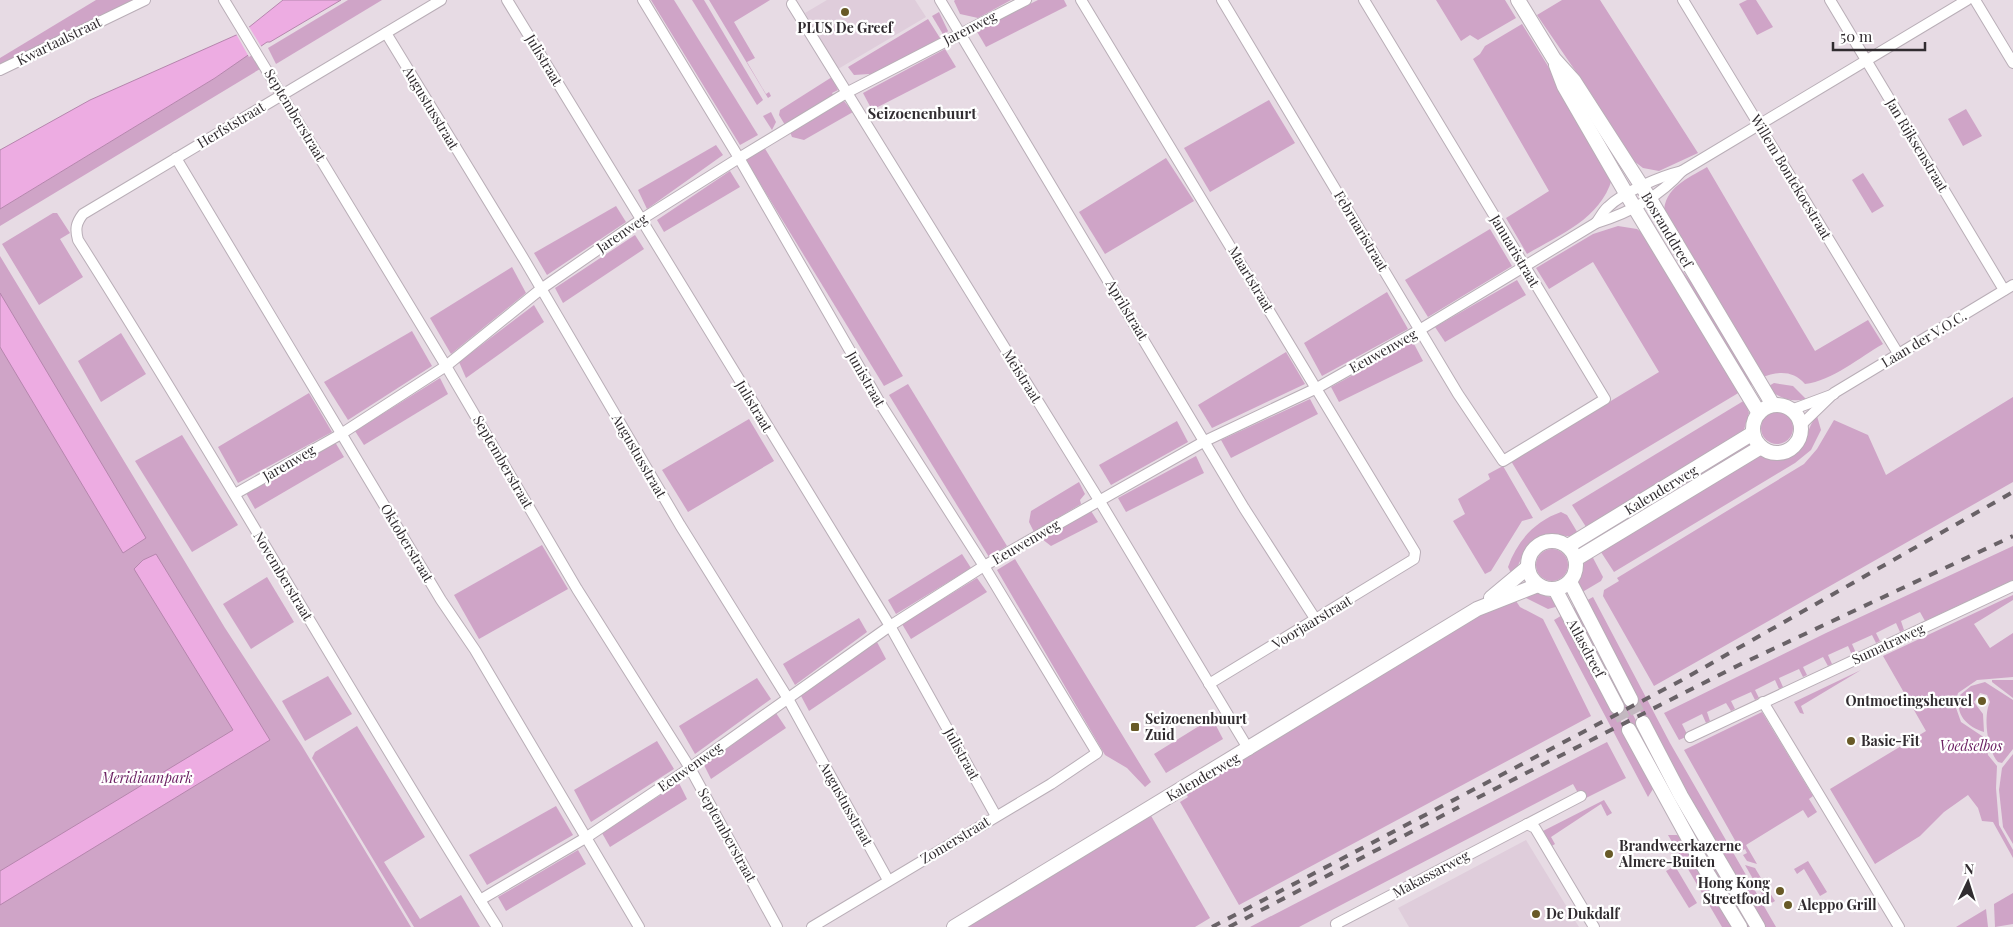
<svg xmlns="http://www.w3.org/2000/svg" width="2013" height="927" font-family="'Playfair Display',serif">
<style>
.built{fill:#dfcddb}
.green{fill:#cfa4c7}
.water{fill:#edace2;stroke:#b586ad}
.pier{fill:#e7dbe4}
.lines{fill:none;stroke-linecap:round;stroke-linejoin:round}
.secondary-tunnel{stroke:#c3b8c0;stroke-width:14;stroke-dasharray:14 7;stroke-linecap:butt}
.street-casing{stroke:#b9aeb7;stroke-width:12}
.secondary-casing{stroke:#b9aeb7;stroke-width:16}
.street{stroke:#fff;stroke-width:10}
.secondary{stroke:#fff;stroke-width:14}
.rail{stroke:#696267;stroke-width:4;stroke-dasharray:9 9;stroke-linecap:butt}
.poi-dot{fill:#685a27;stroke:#fff;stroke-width:2}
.labels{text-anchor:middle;stroke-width:4.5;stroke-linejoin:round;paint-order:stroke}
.poi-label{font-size:14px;font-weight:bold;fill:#312c30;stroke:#fff;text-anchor:start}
.street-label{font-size:14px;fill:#312c30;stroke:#fff}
.park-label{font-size:14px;font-style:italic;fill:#6c2163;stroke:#fff}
.neighbourhood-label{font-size:15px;font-weight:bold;fill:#312c30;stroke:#fff}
</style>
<rect width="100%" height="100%" fill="#e7dbe4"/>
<g class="built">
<polygon points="827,0 915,0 926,17 838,69 805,13"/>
<polygon points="1526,840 1579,927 1409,927 1398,908"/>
</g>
<g class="green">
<polygon points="96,0 134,0 0,65 0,58"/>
<polygon points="348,0 382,0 276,64 268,48"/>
<polygon points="651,0 674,0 758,135 740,145"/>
<polygon points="692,0 704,0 763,100 757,105"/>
<polygon points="709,0 770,0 734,22 755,58 747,62 766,94 769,92 771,96 768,98"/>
<polygon points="955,0 1011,0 978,18 960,14 954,1"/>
<polygon points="1038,0 1064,0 1067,6 986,47 976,30"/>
<polygon points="1436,0 1505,0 1516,18 1478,40 1470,35 1461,41"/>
<polygon points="1562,0 1600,0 1698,153 1659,171 1643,168 1630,158 1594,98 1537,15"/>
<polygon points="1747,0 1756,0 1773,27 1757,35 1739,4"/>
<polygon points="939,12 948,31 944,36 932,16"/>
<polygon points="928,19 940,38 871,77 869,74 854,75 848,67"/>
<path d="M1522,24L1559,84L1612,179C1600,219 1561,234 1527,254L1506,218L1549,191L1473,59L1480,54L1485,46Z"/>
<polygon points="945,49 956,67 872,110 863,93"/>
<polygon points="250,53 260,69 0,226 0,209 215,78"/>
<polygon points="832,77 838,90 832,93 834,96 785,125 779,115 780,110"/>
<polygon points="1269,100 1295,143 1210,192 1184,148"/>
<polygon points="844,101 853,112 804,140 792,137 790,132"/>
<polygon points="1966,109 1982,136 1963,146 1948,119"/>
<polygon points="771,112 776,122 772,130 763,116"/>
<polygon points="716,145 723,155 647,209 638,190"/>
<polygon points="764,147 903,376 884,386 745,159"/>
<polygon points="1166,158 1194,201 1105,254 1079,212"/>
<path d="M1707,167L1815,351L1868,320L1883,344C1860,357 1832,381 1805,384C1793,370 1777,371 1761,378L1664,215C1663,188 1687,179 1707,167Z"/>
<polygon points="730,171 740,187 664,232 657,220"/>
<polygon points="1863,173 1884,206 1872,213 1852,180"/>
<polygon points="616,206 626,222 547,275 534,253"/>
<polygon points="53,213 57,213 70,233 60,239 83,277 39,305 2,244"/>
<polygon points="1644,213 1670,254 1705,301 1755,383 1747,387"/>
<polygon points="1618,226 1637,229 1646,236 1740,392 1541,511 1511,461 1659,372 1593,262 1549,289 1536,268 1593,234"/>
<polygon points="1490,229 1512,266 1428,317 1405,280"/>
<polygon points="635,235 644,249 563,303 555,288"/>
<polygon points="0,256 225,628 302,746 411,927 0,927"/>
<polygon points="512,267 526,293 451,354 430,318"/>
<polygon points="1517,280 1526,295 1445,342 1435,327"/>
<polygon points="1387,292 1408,329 1322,376 1304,343"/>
<polygon points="534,305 544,322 466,378 459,362"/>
<polygon points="412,331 432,366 348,420 324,382"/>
<polygon points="121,333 146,374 101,402 78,361"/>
<polygon points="1413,342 1423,361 1339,402 1331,387"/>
<polygon points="1286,352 1305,384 1212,428 1198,405"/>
<polygon points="440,378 448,394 364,445 355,431"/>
<path d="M1774,383L1793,386L1806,399C1791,403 1778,398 1767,387Z"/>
<polygon points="908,384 1007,546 989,557 889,395"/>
<polygon points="309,393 332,432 238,483 218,447"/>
<polygon points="2013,397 2013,482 1654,686 1603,596 1604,590 1619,581 1617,578 1804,464 1817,449 1834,420 1868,435 1886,475"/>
<polygon points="1310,399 1318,414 1231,458 1221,440"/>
<polygon points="1745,400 1749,413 1743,433 1588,530 1572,505"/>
<circle cx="1777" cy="428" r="16"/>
<path d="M1817,416L1821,430L1811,450L1795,463L1614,572L1599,549L1759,455C1776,458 1796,461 1805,441C1809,431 1809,425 1817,416Z"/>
<polygon points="749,419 774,461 688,512 662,470"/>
<polygon points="1177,421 1188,442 1111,485 1099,465"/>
<polygon points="182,435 238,525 192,552 135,461"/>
<polygon points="1749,441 1753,447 1595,542 1591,536"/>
<polygon points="335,442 344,457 255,509 246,493"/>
<polygon points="1196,456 1204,473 1126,512 1118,498"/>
<polygon points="1503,466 1533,518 1522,521 1491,571 1485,574 1453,521 1465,514 1458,499 1490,479 1488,474"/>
<polygon points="1079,482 1085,494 1080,500 1081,504 1034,532 1029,522 1031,511"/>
<polygon points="1091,511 1098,522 1051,546 1042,539"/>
<path d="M1561,512L1567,515L1579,535C1568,539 1560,533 1549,535C1524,537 1524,560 1512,575L1508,567C1517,541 1535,521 1561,512Z"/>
<polygon points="542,545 568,589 479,639 454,595"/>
<polygon points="2013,546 2013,580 1925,621 1920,612 1901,621 1904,630 1900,632 1896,623 1876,633 1880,641 1876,643 1872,635 1852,644 1856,653 1852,655 1848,646 1828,655 1832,664 1828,666 1823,657 1803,667 1807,675 1803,677 1799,669 1779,678 1783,687 1779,689 1775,680 1755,690 1759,698 1755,700 1751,692 1731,701 1735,709 1731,711 1726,703 1707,712 1710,721 1706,723 1702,714 1682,724 1688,736 1679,740 1664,713 1826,633"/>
<circle cx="1552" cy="565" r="16"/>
<polygon points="962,554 971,568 896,614 888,600"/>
<path d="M1591,554L1603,577L1601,581L1579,594C1577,579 1580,566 1591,554Z"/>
<polygon points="1015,559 1151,782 1145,787 1127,768 1105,755 997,570"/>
<polygon points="267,577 294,622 251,649 223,604"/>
<polygon points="977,578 987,592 911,639 902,624"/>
<polygon points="1532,591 1552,598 1559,606 1548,609 1524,597"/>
<polygon points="2013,595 2013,600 1974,624 1990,648 2013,633 2013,677 1977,680 1958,693 1955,705 1961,722 1985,738 1988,755 1997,766 1996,788 1999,825 2013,850 2013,858 1993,822 1982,821 1978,808 1968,795 1944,812 1920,836 1875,864 1830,789 1926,731 1883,656"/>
<polygon points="1593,597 1670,743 1776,927 1761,927 1667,762 1585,606 1584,602"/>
<polygon points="1514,598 1520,607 1543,619 1591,716 1239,905 1180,802 1188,797 1185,792 1466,622"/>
<polygon points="1576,606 1662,770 1662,784 1571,610"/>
<polygon points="1564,614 1652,780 1653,789 1648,797 1558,627 1554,620"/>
<polygon points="859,618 867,632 795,685 783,664"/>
<polygon points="877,642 886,659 809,711 800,694"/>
<polygon points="1861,670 1801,706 1804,714 1800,713 1794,702"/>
<polygon points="328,676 352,714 305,741 282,701"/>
<polygon points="757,678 771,699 695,754 679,726"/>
<polygon points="1992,680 2013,680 2013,698 1992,682"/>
<path d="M1985,682L2013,700V749L2002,763L1998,762C1987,750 1983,715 1990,702L1987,695L1980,693L1974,702L1983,714L1984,732C1968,727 1954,715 1960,695L1971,686Z"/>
<polygon points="1762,712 1813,796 1809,799 1817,812 1808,818 1803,810 1746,845 1757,864 1747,861 1743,855 1747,853 1745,849 1741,851 1684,750"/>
<polygon points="776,713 786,728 711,779 704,765"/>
<polygon points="1212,718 1223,739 1166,773 1154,754"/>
<polygon points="357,726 425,837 384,862 420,919 461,895 480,927 414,927 312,758 315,752"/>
<polygon points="657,741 674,769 591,822 574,790"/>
<polygon points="1607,742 1626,778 1586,798 1582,791 1578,793 1573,784 1299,927 1250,927"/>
<polygon points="2013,754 2013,844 2003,827 1999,790 2002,768"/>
<polygon points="679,783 687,799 610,847 602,833"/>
<polygon points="1604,800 1612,813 1607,816 1601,804 1551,837 1555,844 1550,847 1541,832"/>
<polygon points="556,806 573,835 487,885 469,855"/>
<polygon points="1150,814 1210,918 1195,927 964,927"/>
<polygon points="1688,829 1693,830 1753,927 1746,927"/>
<polygon points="1668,835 1677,835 1684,839 1737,927 1722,927"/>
<polygon points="578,850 586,864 506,911 498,897"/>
<polygon points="1808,861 1827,892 1820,896 1804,869 1797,874 1794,869"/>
<polygon points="1745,865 1755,868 1764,883 1757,886"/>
<polygon points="1675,866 1697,903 1689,908 1666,871"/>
<polygon points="1765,885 1775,901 1768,905 1759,889"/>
<polygon points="2013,893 2013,924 1995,927 1994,904"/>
<polygon points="1986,909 1988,927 1956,927"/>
</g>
<g class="water">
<polygon points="283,0 341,0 270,42 267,42 215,78 0,209 0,150 90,100 243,32"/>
<polygon points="0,293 146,538 123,553 0,347"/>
<polygon points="156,554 270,740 0,905 0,871 233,730 134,569 143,560"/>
</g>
<polygon class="pier" points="248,25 262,48 249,57 235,32"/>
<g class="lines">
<g class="secondary-tunnel">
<polyline points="1631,700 1643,723"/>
<polyline points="1617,707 1629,730"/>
</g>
<defs>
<g id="street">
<polyline points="224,0 446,366 577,589 690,768 777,927"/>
<path d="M441,0L83,214C76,223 75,229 78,240C222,466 353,700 497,927"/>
<polyline points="507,0 890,626 996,816"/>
<polyline points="643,0 739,158 883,408 984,566 1097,753 1051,784 812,927"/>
<polyline points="940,0 1244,508 1316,620"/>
<polyline points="1081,0 1415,552 1414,559 1209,684"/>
<polyline points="1222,0 1458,394 1503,461 1605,399 1364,0"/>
<polyline points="1683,0 1899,355"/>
<polyline points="1830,0 2004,290"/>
<polyline points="1975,0 2013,63"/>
<polyline points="792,4 1099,500 1249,750"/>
<polyline points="386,33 525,261 680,525 787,697 888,880"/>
<polyline points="0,70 145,0"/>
<polyline points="176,158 441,600 475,650 639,927"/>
<path d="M1596,223C1600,218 1603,211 1608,207C1623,192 1661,176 1682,171L1967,0"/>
<polyline points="1791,410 1834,394"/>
<polyline points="1800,426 1834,393 2013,285"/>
<polyline points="235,494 341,434 446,366 541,289 642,219 739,158 848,92 1026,0"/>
<polyline points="1763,702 1899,927"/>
<polyline points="1690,737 2013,586"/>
<polyline points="1527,824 1535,828 1594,927"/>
<path d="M480,900L587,837L690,768L890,626L984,566L1205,441L1317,388L1421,329L1596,223C1629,213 1659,197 1682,171"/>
<polyline points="1337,927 1336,924 1581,796"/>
</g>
<g id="secondary">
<polyline points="1518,0 1554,59 1574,81 1650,199 1773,405"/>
<polyline points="1556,65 1564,86 1627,195 1759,413"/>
<circle cx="1777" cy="429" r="24"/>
<circle cx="1552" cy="565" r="24"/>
<polyline points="1568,546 1753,433"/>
<polyline points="1576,559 1761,447"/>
<polyline points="1570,582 1631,700"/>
<polyline points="1555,589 1617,707"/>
<polyline points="1491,598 1527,568"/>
<polyline points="1643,723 1681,796 1758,927"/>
<polyline points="1629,730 1709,876 1740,927"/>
<polyline points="954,927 1477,609 1538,585"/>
</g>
</defs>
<use href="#street" class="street-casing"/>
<use href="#secondary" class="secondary-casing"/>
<use href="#street" class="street"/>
<use href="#secondary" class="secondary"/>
<g class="rail">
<polyline points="1477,798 1739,665 2013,536"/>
<polyline points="1212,927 1682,680 2013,492"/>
<polyline points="1229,927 1459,807"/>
</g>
</g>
<g class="poi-dot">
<circle cx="845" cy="12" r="5"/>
<circle cx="1982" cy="701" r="5"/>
<rect x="1130" y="722" width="10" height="10" rx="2.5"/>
<circle cx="1851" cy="741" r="5"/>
<circle cx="1609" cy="854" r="5"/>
<circle cx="1780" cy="891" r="5"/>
<circle cx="1788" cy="905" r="5"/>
<circle cx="1536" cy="914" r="5"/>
</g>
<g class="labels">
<g class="poi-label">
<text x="845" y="33" text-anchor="middle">PLUS De Greef</text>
<text x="1972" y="706" text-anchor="end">Ontmoetingsheuvel</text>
<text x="1145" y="724">Seizoenenbuurt<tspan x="1145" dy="16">Zuid</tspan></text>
<text x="1861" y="746">Basic-Fit</text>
<text x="1619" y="851">Brandweerkazerne<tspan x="1619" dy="16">Almere-Buiten</tspan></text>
<text x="1770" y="888" text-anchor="end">Hong Kong<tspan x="1770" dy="16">Streetfood</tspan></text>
<text x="1798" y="910">Aleppo Grill</text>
<text x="1546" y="919">De Dukdalf</text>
</g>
<g class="street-label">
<text transform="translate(970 28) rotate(-27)" y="5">Jarenweg</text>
<text transform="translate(59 41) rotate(-26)" y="5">Kwartaalstraat</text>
<text transform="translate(544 60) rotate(59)" y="5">Julistraat</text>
<text transform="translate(431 108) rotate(59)" y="5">Augustusstraat</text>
<text transform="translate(295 115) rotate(59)" y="5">Septemberstraat</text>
<text transform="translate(231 125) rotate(-31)" y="5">Herfststraat</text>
<text transform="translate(1917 145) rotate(59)" y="5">Jan Rijksenstraat</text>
<text transform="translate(1791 177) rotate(59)" y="5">Willem Bontekoestraat</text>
<text transform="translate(1667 230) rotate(59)" y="5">Bosranddreef</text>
<text transform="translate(1361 231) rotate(59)" y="5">Februaristraat</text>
<text transform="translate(622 233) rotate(-34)" y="5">Jarenweg</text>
<text transform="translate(1515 251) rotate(59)" y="5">Januaristraat</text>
<text transform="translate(1251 279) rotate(59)" y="5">Maartstraat</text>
<text transform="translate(1127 310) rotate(59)" y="5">Aprilstraat</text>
<text transform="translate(1924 339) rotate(-31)" y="5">Laan der V.O.C.</text>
<text transform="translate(1383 351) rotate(-29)" y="5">Eeuwenweg</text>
<text transform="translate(1022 376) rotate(58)" y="5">Meistraat</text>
<text transform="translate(866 379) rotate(60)" y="5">Junistraat</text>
<text transform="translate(754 406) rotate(59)" y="5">Julistraat</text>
<text transform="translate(639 456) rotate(60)" y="5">Augustusstraat</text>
<text transform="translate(503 462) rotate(60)" y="5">Septemberstraat</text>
<text transform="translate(289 463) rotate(-30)" y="5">Jarenweg</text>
<text transform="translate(1661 490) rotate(-31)" y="5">Kalenderweg</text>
<text transform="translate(1026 542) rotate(-30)" y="5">Eeuwenweg</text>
<text transform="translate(407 543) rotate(59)" y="5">Oktoberstraat</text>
<text transform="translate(283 576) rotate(59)" y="5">Novemberstraat</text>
<text transform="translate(1312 622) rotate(-31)" y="5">Voorjaarstraat</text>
<text transform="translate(1888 644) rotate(-25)" y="5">Sumatraweg</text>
<text transform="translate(1586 648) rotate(62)" y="5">Atlasdreef</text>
<text transform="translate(962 754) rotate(61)" y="5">Julistraat</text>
<text transform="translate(690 767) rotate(-35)" y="5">Eeuwenweg</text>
<text transform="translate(1203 777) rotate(-30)" y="5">Kalenderweg</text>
<text transform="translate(846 804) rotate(61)" y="5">Augustusstraat</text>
<text transform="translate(727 835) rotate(61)" y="5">Septemberstraat</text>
<text transform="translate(955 840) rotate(-31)" y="5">Zomerstraat</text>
<text transform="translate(1431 874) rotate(-28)" y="5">Makassarweg</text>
</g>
<g class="park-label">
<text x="1971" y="751">Voedselbos</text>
<text x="147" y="783">Meridiaanpark</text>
</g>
<g class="neighbourhood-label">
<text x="922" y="119">Seizoenenbuurt</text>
</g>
</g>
<g transform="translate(1968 882) rotate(4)" stroke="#ffffff" stroke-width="4" paint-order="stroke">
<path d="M0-4L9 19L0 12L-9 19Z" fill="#312c30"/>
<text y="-8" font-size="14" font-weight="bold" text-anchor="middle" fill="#312c30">N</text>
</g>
<path d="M1833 42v8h92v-8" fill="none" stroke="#312c30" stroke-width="2.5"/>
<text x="1840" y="42" font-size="15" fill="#312c30" stroke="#ffffff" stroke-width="4" paint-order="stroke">50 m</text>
</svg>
